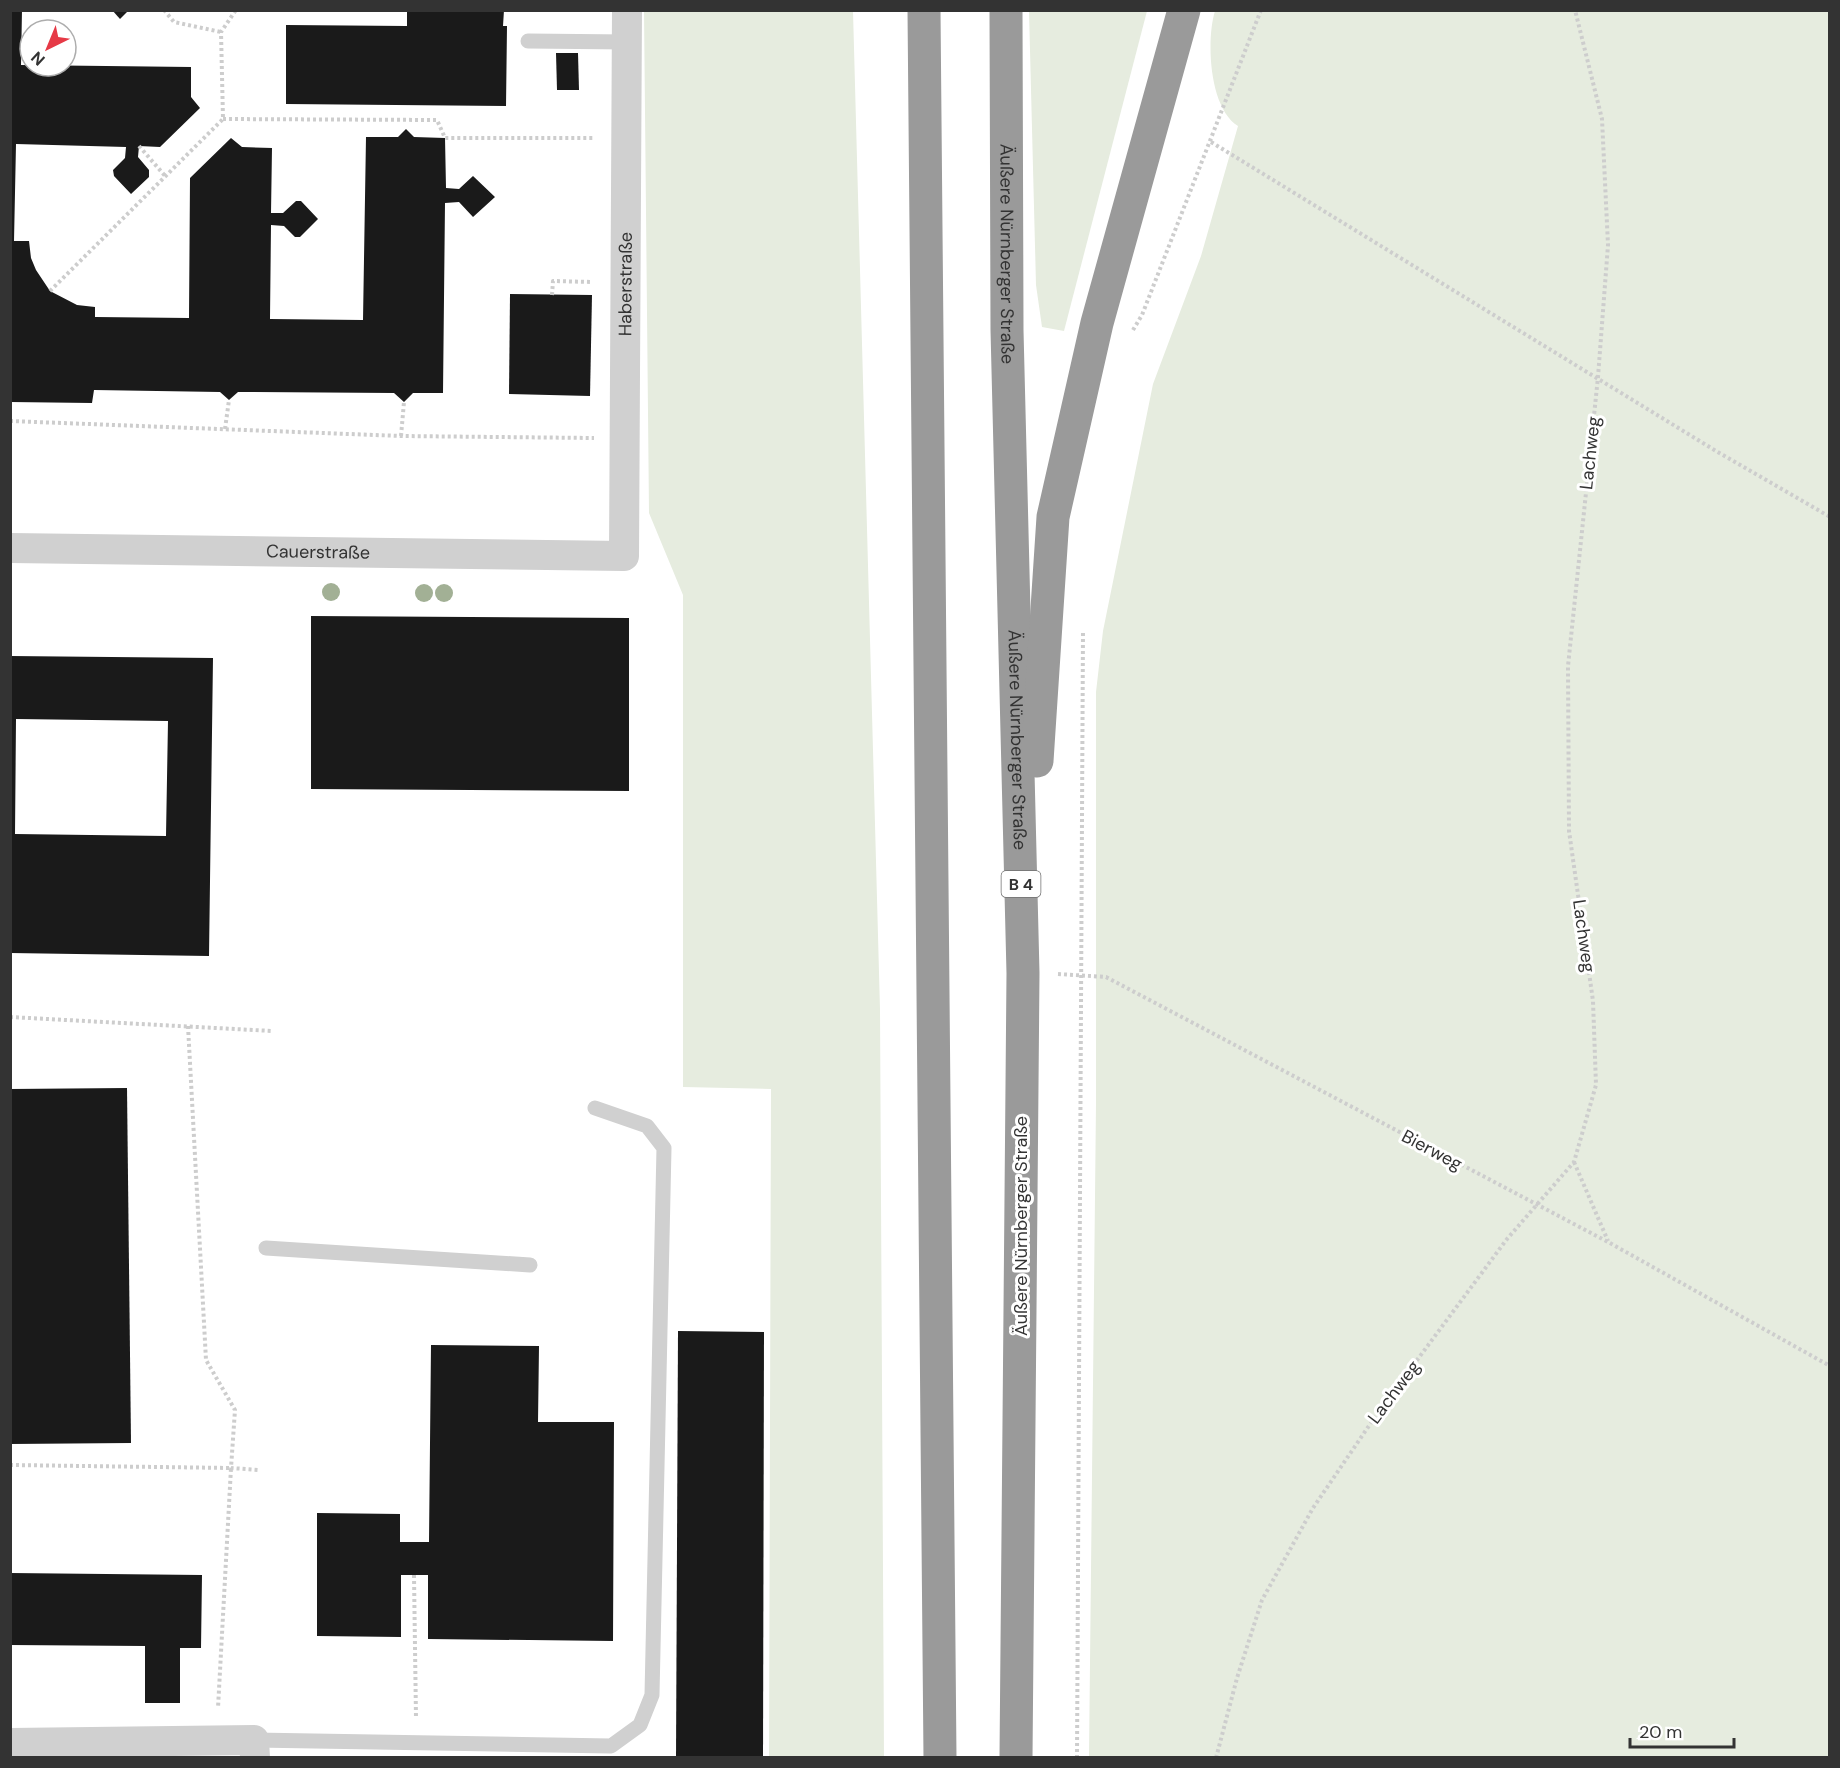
<svg xmlns="http://www.w3.org/2000/svg" width="1840" height="1768" font-family="'DM Sans',sans-serif">
<style>
.green{fill:#e6ecdf}
.building{fill:#1a1a1a;fill-rule:evenodd}
.lines{fill:none;stroke-linecap:round;stroke-linejoin:round}
.path{stroke:#cdcdcd;stroke-width:4;stroke-dasharray:3 3;stroke-linecap:butt}
.lane{stroke:#d0d0d0;stroke-width:15}
.street{stroke:#d0d0d0;stroke-width:30}
.highway{stroke:#9a9a9a;stroke-width:33}
.tree{fill:#a2b095}
.labels{text-anchor:middle;stroke-width:6;stroke-linejoin:round;paint-order:stroke}
.shield{fill:#fff;stroke:#707070;stroke-width:1.5}
.shield-label{font-size:16px;font-weight:bold;fill:#333}
.street-label{font-size:18px;fill:#333;stroke:#fff}
</style>
<rect width="100%" height="100%" fill="#fff"/>
<g class="green">
<polygon points="644,11 853,11 880,1009 884,1757 769,1757 771,1089 683,1087 683,595 649,513"/>
<polygon points="1029,11 1147,11 1064,331 1042,327 1036,285"/>
<path d="M1215,11H1829V1757H1089L1096,1103V692L1103,631L1153,384L1201,256L1238,126C1209,108 1206,40 1215,11Z"/>
</g>
<g class="building">
<polygon points="10,10 22,10 21,65 191,67 191,97 200,108 160,147 139,146 138,157 149,170 149,177 131,194 114,176 113,170 125,158 126,147 16,144 14,241 29,241 31,258 36,270 50,291 77,305 95,307 95,317 189,318 190,178 231,138 242,147 272,148 271,213 283,213 296,201 301,201 318,219 300,237 295,237 284,226 271,225 270,319 363,320 366,137 398,137 406,129 414,137 445,138 446,188 459,189 473,176 495,197 473,217 459,202 445,203 443,393 413,393 404,402 394,393 238,392 229,400 220,392 94,390 92,403 10,402"/>
<polygon points="112,10 129,10 120,19"/>
<polygon points="407,10 504,10 503,26 507,26 506,106 286,104 286,25 407,26"/>
<polygon points="556,53 578,53 579,90 557,90"/>
<polygon points="510,294 592,295 590,396 509,394"/>
<polygon points="311,616 629,618 629,791 311,789"/>
<path d="M10,656L213,658L209,956L10,953ZM16,719L168,721L166,836L15,834Z"/>
<polygon points="127,1088 131,1443 10,1444 10,1089"/>
<polygon points="678,1331 764,1332 763,1758 676,1758"/>
<polygon points="431,1345 539,1346 538,1422 614,1422 613,1641 428,1639 428,1575 401,1575 401,1637 317,1636 317,1513 400,1514 400,1542 429,1542"/>
<polygon points="10,1573 202,1575 201,1648 180,1648 180,1703 145,1703 145,1646 10,1645"/>
</g>
<g class="lines">
<g class="path">
<polyline points="164,10 174,22 221,32"/>
<polyline points="223,119 437,120 445,138 594,138"/>
<polyline points="1211,142 1716,451 1830,517"/>
<polyline points="139,146 166,177"/>
<polyline points="50,291 223,119 221,32 236,10"/>
<polyline points="552,295 553,281 592,282"/>
<polyline points="1133,330 1142,315 1261,10"/>
<polyline points="10,421 401,436 594,438"/>
<polyline points="225,429 229,400"/>
<polyline points="401,436 404,402"/>
<polyline points="1058,974 1106,977 1608,1242 1830,1366"/>
<polyline points="10,1017 272,1031"/>
<polyline points="188,1026 206,1360 235,1410 231,1468 259,1470"/>
<polyline points="1574,1162 1608,1241"/>
<polyline points="10,1465 231,1468 218,1708"/>
<polyline points="414,1575 416,1718"/>
<polyline points="1077,1758 1083,630"/>
<polyline points="1216,1758 1237,1678 1262,1600 1313,1508 1377,1414 1507,1239 1574,1162 1596,1085 1593,1001 1569,831 1568,666 1598,377 1608,245 1602,119 1575,10"/>
</g>
<g class="lane">
<polyline points="528,41 628,42"/>
<polyline points="266,1248 530,1265"/>
<polyline points="254,1740 611,1746 640,1725 652,1695 664,1148 647,1126 595,1108"/>
</g>
<g class="street">
<path id="s1" d="M10,548L624,556L627,10"/>
<polyline points="10,1743 254,1740 255,1758"/>
</g>
<g class="highway">
<polyline points="924,10 940,1758"/>
<path id="s2" d="M1006,10L1007,330L1023,973L1016,1758"/>
<polyline points="1037,761 1053,517 1097,323 1184,10"/>
</g>
</g>
<g class="tree">
<circle cx="331" cy="592" r="9"/>
<circle cx="424" cy="593" r="9"/>
<circle cx="444" cy="593" r="9"/>
</g>
<g class="labels">
<rect class="shield" x="1001.5" y="871" width="39" height="26" rx="4.5"/>
<g class="shield-label">
<text x="1021" y="890">B 4</text>
</g>
<g class="street-label">
<text dy="6" stroke="none"><textPath href="#s2" startOffset="244">Äußere Nürnberger Straße</textPath></text>
<text dy="6" stroke="none"><textPath href="#s1" startOffset="886">Haberstraße</textPath></text>
<text transform="translate(1590 453) rotate(-84)" y="6">Lachweg</text>
<text dy="6" stroke="none"><textPath href="#s1" startOffset="308">Cauerstraße</textPath></text>
<text dy="6" stroke="none"><textPath href="#s2" startOffset="730">Äußere Nürnberger Straße</textPath></text>
<text transform="translate(1584 936) rotate(82)" y="6">Lachweg</text>
<text transform="translate(1432 1150) rotate(28)" y="6">Bierweg</text>
<text transform="translate(1021 1226) rotate(-90)" y="6">Äußere Nürnberger Straße</text>
<text transform="translate(1394 1392) rotate(-53)" y="6">Lachweg</text>
</g>
</g>
<rect width="1840" height="1768" fill="none" stroke="#333333" stroke-width="24"/>
<g transform="translate(48 48) rotate(223)"><circle r="28" fill="#ffffff" stroke="#adadad" stroke-width="1.5"/>
<path d="M0-4.5L10 22L0 15L-10 22Z" fill="#e63946"/>
<text y="-9" font-size="16" font-weight="bold" text-anchor="middle" fill="#333333">N</text>
</g>
<path d="M1630 1738v9h104v-9" fill="none" stroke="#333333" stroke-width="3"/>
<text x="1639" y="1738" font-size="18" fill="#333333" stroke="#ffffff" stroke-width="4.5" paint-order="stroke">20 m</text>
</svg>
